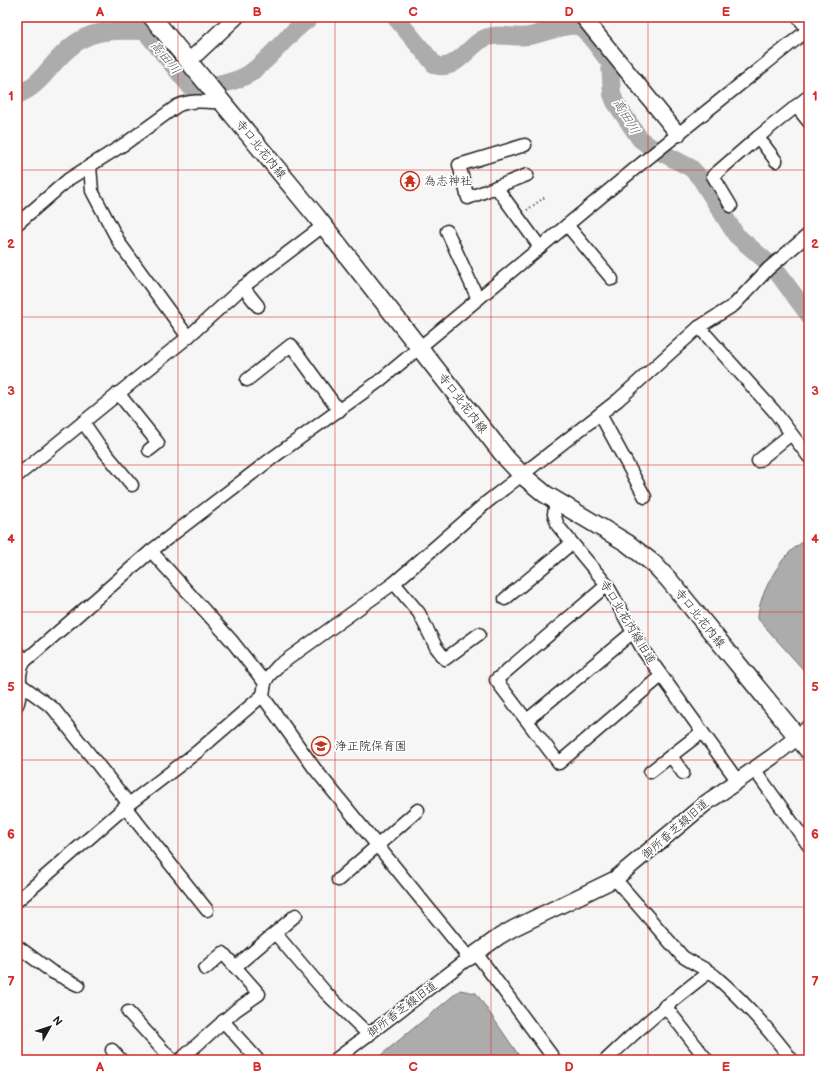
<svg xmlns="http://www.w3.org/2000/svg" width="826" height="1077" font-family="'Balsamiq Sans','Klee One',sans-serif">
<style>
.water{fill:#acacac;stroke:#727272}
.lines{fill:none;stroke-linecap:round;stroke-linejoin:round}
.river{stroke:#acacac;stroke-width:18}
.minor-casing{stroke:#1c1c1c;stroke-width:15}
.tertiary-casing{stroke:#1c1c1c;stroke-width:18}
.secondary-casing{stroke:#1c1c1c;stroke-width:20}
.path{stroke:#1c1c1c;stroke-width:2;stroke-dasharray:1 3;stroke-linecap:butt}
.minor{stroke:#fff;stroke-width:12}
.tertiary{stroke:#fff;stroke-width:15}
.secondary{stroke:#fff;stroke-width:17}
.grid{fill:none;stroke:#d62828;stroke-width:1;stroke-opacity:0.55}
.labels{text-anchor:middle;stroke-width:3.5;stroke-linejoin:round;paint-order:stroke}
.street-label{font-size:12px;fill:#1c1c1c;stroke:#fff}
.poi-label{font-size:12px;fill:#1c1c1c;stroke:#fff;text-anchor:start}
.water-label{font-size:13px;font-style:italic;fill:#5d5d5d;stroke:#fff}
.neatline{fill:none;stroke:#d62828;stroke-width:1.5}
.grid-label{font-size:13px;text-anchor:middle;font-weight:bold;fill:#d62828}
</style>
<rect width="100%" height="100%" fill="#f6f6f6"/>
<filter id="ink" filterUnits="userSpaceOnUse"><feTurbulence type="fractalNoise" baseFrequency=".025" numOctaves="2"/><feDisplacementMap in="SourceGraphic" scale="8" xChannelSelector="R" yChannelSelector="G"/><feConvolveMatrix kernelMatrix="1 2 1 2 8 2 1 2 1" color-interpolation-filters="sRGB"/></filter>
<g filter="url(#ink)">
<g class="water">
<path d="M809,537V676L758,619C757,601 774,569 787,555C793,548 802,543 809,537Z"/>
<polygon points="460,990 476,993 522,1060 375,1060"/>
</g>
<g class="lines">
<g class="river">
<path d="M395,17L435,65C454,72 467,49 481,40C496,31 513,39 529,36C542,34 569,22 580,27C588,31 601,52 608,60L610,64L612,94L615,102L640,139L649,146L691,168L701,179L736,235L774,268L809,315"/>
<path d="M17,95C31,90 41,79 50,68C82,30 97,30 145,31L194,91C210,86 232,84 247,75C270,61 287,33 311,17"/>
</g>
<defs>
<g id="minor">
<polyline points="798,17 809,31"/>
<polyline points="796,106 809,122"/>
<polyline points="758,137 776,161"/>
<polyline points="525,145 459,165 468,198 527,175"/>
<polyline points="90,166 92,191 120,244 188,337"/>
<polyline points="496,187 540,247"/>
<polyline points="731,206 713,176 758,137 809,96"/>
<path d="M17,224L69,179L126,143L177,106C192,99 208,102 224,103"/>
<polyline points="567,225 612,279"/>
<polyline points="447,231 478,299"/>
<polyline points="243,287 258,306"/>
<polyline points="699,327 774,411 809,457"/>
<polyline points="247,380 291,345 339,411"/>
<polyline points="118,393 158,443 149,450"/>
<polyline points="600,414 645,497"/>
<polyline points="83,422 99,445 132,485"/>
<polyline points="758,461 791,434"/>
<polyline points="17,476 188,337 243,287 323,226"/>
<polyline points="556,501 554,514 558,526 607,585 643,650 737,780"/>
<polyline points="151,551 231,640 265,683"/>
<polyline points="394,583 419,613 436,647 445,659 479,634"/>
<polyline points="607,585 496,680 559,763 661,676"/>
<polyline points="505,599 572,543"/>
<polyline points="17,651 25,661"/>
<polyline points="20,684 53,708 129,804"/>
<path d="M17,705C24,691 15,675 25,661L151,551L275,456L378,382L637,167L809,29"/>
<polyline points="527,720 632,633"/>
<polyline points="671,756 683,773"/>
<polyline points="754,769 809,846"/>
<polyline points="650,772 702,732"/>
<polyline points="125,807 207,910"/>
<path d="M615,879L682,956C693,964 706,968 716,977C744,1001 770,1031 792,1060"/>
<polyline points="338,880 418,810"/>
<polyline points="17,901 125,807 197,752 263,695"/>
<polyline points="275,933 326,993 369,1035"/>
<polyline points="17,946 52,972 78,985"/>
<polyline points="476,953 555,1060"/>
<polyline points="235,967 296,915"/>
<polyline points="665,1006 707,1060"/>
<polyline points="128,1012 172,1060"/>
<polyline points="223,1021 258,1060"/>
<polyline points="112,1050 121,1060"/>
<polyline points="180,1060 236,1010 259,994 223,953 205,969"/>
<polyline points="335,1060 469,958 315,769 266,701 263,695 265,683 268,677 278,666 394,583 487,502 618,400 699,327 734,305 768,269 809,234"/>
<path d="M606,1060C639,1028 672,1000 709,972"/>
</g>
<g id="tertiary">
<polyline points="583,17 678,134"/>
<polyline points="188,62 236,17"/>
<polyline points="469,958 500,936 514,928 615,879 706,803 772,757 809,728"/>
</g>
<polyline id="secondary" points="152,17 316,216 506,458 522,475 545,494 627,543 654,564 669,580 809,751"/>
</defs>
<use href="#minor" class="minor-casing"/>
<use href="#tertiary" class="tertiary-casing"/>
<use href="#secondary" class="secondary-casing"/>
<polyline class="path" points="527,210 545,197"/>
<use href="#minor" class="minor"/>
<use href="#tertiary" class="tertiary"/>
<use href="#secondary" class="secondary"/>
</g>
</g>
<path class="grid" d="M178,17V1060M335,17V1060M491,17V1060M648,17V1060M17,170H809M17,317H809M17,465H809M17,612H809M17,760H809M17,907H809"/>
<defs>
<symbol id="temple-ring" viewBox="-11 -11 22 22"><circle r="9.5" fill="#fff" stroke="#c8321e" stroke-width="1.5"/><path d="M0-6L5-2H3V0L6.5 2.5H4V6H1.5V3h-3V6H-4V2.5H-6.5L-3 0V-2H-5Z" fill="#c8321e"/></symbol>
<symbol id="school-ring" viewBox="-11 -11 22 22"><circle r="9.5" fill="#fff" stroke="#c8321e" stroke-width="1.5"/><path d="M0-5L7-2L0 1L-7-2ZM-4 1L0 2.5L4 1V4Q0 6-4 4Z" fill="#c8321e"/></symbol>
</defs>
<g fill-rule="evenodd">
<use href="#temple-ring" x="399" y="170" width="22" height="22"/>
<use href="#school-ring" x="310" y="735" width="22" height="22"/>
</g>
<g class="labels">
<g class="street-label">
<text transform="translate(261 149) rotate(51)" y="4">寺口北花内線</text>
<text transform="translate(463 403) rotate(52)" y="4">寺口北花内線</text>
<text transform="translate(700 618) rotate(51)" y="4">寺口北花内線</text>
<text transform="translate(628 622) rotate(59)" y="4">寺口北花内線旧道</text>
<text transform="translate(675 829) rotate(-41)" y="4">御所香芝線旧道</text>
<text transform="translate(402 1009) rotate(-37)" y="4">御所香芝線旧道</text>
</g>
<g class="poi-label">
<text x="424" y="185">為志神社</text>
<text x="335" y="750">浄正院保育園</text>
</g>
<g class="water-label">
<text transform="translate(166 57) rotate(51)" y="5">高田川</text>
<text transform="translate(627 116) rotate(59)" y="5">高田川</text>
</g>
</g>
<rect width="826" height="1077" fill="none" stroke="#fff" stroke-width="44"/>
<g transform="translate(50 1027) rotate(51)" stroke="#ffffff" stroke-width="3" paint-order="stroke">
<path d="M0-3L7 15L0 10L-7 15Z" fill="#1c1c1c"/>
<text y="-6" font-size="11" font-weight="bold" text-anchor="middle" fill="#1c1c1c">N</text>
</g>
<rect x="22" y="22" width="782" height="1033" class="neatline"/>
<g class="grid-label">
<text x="100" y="16">A</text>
<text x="257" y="16">B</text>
<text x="413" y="16">C</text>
<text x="569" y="16">D</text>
<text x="726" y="16">E</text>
<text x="11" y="100">1</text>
<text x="815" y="100">1</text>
<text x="11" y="248">2</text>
<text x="815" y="248">2</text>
<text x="11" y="395">3</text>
<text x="815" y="395">3</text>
<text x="11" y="543">4</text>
<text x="815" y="543">4</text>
<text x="11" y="691">5</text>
<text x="815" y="691">5</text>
<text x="11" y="838">6</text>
<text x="815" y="838">6</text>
<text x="11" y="986">7</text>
<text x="815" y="986">7</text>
<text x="100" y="1071">A</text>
<text x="257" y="1071">B</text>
<text x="413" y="1071">C</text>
<text x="569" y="1071">D</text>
<text x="726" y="1071">E</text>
</g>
</svg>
